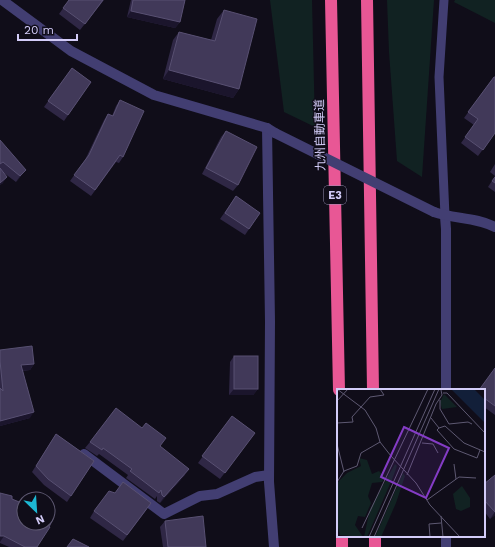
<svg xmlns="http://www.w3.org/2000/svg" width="495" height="547" font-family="'Work Sans','Noto Sans JP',sans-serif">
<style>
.green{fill:#122}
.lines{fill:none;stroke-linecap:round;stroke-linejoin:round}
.service{stroke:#423e72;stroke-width:9}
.minor{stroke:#423e72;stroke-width:10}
.tertiary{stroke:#423e72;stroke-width:10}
.motorway{stroke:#e85795;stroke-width:12}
.tertiary-bridge{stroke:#423e72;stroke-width:10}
.wall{fill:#2f2745}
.shaded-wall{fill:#1b152c}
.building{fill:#413959;stroke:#585072}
.labels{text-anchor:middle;stroke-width:3;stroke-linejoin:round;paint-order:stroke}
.shield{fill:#100d19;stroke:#9893b5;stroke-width:1}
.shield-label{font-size:11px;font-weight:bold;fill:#d3ccf8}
.street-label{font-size:12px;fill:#d3ccf8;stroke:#100d19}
.inset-road{fill:none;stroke:#5e5972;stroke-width:1}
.view{fill:#843cc5;fill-opacity:0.15;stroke:#843cc5;stroke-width:2}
.inset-edge{fill:none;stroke:#d3ccf8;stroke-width:2}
</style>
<rect width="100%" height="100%" fill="#100d19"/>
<g class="green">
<polygon points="270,0 312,0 315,127 284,112"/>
<polygon points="387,0 434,0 422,177 397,161 389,52"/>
<polygon points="455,0 495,0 495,23 454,2"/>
</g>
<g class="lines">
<polyline class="service" points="444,0 439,77 445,216"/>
<g class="minor">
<polyline points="267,128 270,321 269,482 274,547"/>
<polyline points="445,216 446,229 446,390"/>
<polyline points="84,454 164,514 200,496 217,494 255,477 269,475"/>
<polyline points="446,536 446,547"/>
</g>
<g class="tertiary">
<polyline points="2,0 71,51 154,95 267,128 275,133"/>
<path d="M434,212C453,219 476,217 495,227"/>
</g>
<g class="motorway">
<polyline points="331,0 339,390"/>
<polyline points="367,0 373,390"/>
<polyline points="342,536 342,547"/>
<polyline points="375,547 375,536"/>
</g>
<polyline class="tertiary-bridge" points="275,133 434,212"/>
</g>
<g class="wall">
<polygon points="69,0 104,0 80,30 59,14"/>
<polygon points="131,0 185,0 180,22 175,28 127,17"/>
<polygon points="224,10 239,89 233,98 163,79 173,40 179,32 211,40 217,19"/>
<polygon points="72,68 91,82 64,121 44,107"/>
<polygon points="494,77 495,133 478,156 461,143 474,125 464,118"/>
<polygon points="120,100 123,157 119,163 116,162 91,196 70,181 85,160 104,120 108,114 112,116 116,106"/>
<polygon points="226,131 238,185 233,191 202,174 221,137"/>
<polygon points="0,140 21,176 16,182 4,173 3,183 0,185"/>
<polygon points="495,164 495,176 490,172"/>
<polygon points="495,176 495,192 488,187"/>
<polygon points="236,196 260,213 245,235 220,219"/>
<polygon points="0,350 34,364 30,370 23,371 30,418 0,426"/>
<polygon points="234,356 258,389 253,395 229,395 230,362"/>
<polygon points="495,368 495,415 484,407 484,390"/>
<polygon points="232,416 255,433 220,479 198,463"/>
<polygon points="56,434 94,461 67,502 44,485 32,472"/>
<polygon points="90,442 160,446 185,475 160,503 157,501 157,496 155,499 126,478 128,475 99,454 97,456 85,448"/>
<polygon points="495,475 495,515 490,519 484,511 484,484"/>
<polygon points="0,493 12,499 37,547 9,547 0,543"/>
<polygon points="147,509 123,541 90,518 94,511"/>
<polygon points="165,521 206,547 163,547 160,527"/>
</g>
<g class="shaded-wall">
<polygon points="131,11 180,22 175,28 127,17"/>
<polygon points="169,70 239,89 233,98 163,79"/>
<polygon points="26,170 16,182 20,176"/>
<polygon points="7,177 3,183 0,185 0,183"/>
<polygon points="34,364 30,370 17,371 21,365"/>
<polygon points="234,389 258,389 253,395 229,395"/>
<polygon points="34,412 30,418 0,426 0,421"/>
<polygon points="189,469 185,475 160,503 164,497"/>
<polygon points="495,512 495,515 490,519"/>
<polygon points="0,536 4,536 0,542"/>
</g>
<g class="building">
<polygon points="69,0 103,0 85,24 63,8"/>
<polygon points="133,0 185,0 180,22 131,11"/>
<polygon points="224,10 257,19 239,89 169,70 179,32 215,41"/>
<polygon points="72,68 91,82 68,115 48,101"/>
<polygon points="494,77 495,77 495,133 483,150 465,137 478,119 468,112"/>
<polygon points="120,100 144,111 123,157 120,155 95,190 74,175 89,155 108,114 113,116"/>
<polygon points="226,131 257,147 238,185 206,168"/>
<polygon points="0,140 26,170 20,176 3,162 0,164"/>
<polygon points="0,168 7,177 0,183"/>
<polygon points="495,177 495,183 492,181"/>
<polygon points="236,196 260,213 249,229 225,213"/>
<polygon points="32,346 34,364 21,365 34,412 0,421 0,388 3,391 0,361 0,350"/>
<rect x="234" y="356" width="24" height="33"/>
<polygon points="495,368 495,406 484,398 484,390 479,390"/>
<polygon points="116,408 142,428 146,423 166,438 160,446 189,469 164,497 162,495 161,490 159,493 130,471 132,469 103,448 102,450 90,442"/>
<polygon points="232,416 255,433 225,473 202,456"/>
<polygon points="56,434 94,461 71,496 48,479 36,466"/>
<polygon points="495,475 495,512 484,500 484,484"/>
<polygon points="123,482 151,503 127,535 94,511 109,491 115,493"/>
<polygon points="0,493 12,496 12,499 24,504 24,523 48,523 48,516 53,519 49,527 50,527 37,547 25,547 4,536 0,536"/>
<polygon points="203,516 206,547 168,547 165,521"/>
<polygon points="73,539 89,547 67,547"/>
</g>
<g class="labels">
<rect class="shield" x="324" y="186" width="22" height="18" rx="3"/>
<g class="shield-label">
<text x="335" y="199">E3</text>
</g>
<g class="street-label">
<text transform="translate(320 135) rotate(-91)" y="4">九州自動車道</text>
</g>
</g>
<g transform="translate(337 389)">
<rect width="148" height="148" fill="#100d19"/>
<path d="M107,5L120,18L105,20L103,13ZM22,69L30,71L35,85L42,82L48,89L45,93L35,94L31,107L34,114L28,128L21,127L18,136L26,148L3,146L0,135V94L10,84L24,77ZM58,75L60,77L56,88L30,148H27L33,120ZM66,84L68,87L59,114L44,148H38ZM125,97L133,109V118L124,122L119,120L116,105Z" fill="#122"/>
<path d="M114,0H137L148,11V34Z" fill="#121f39"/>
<path class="inset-road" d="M0,0L28,21L39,39L43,53L54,67L79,94L93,116L123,148M106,4H110L148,44M103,11V20L112,35L131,33L135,35M0,12L11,0M94,29L102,39L108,37L127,54L148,63M0,34L16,33L15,28L33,8L47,6L43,0M102,39L100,41L117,60L140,69L143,61M85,54L96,55L101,64M0,55L7,83M117,75L119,90M70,86L99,15L105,6L104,1M0,93L7,82L20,77L24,64L43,53M90,111L122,88L139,89M104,127L106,148M25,139L91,0M32,148L98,0M37,148L102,0M93,148L92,135L104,134"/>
<path class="view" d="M67,38L112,59L89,109L44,88Z"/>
<rect width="148" height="148" class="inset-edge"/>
</g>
<g transform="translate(36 511) rotate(155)"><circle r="19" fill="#100d19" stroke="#5e5972"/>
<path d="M0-3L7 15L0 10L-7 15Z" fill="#1db8d4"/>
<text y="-6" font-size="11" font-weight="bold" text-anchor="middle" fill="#d3ccf8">N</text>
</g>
<path d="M18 34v6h59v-6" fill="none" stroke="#d3ccf8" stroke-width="2"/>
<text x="24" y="34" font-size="12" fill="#d3ccf8" stroke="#100d19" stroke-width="3" paint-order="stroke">20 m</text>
</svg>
